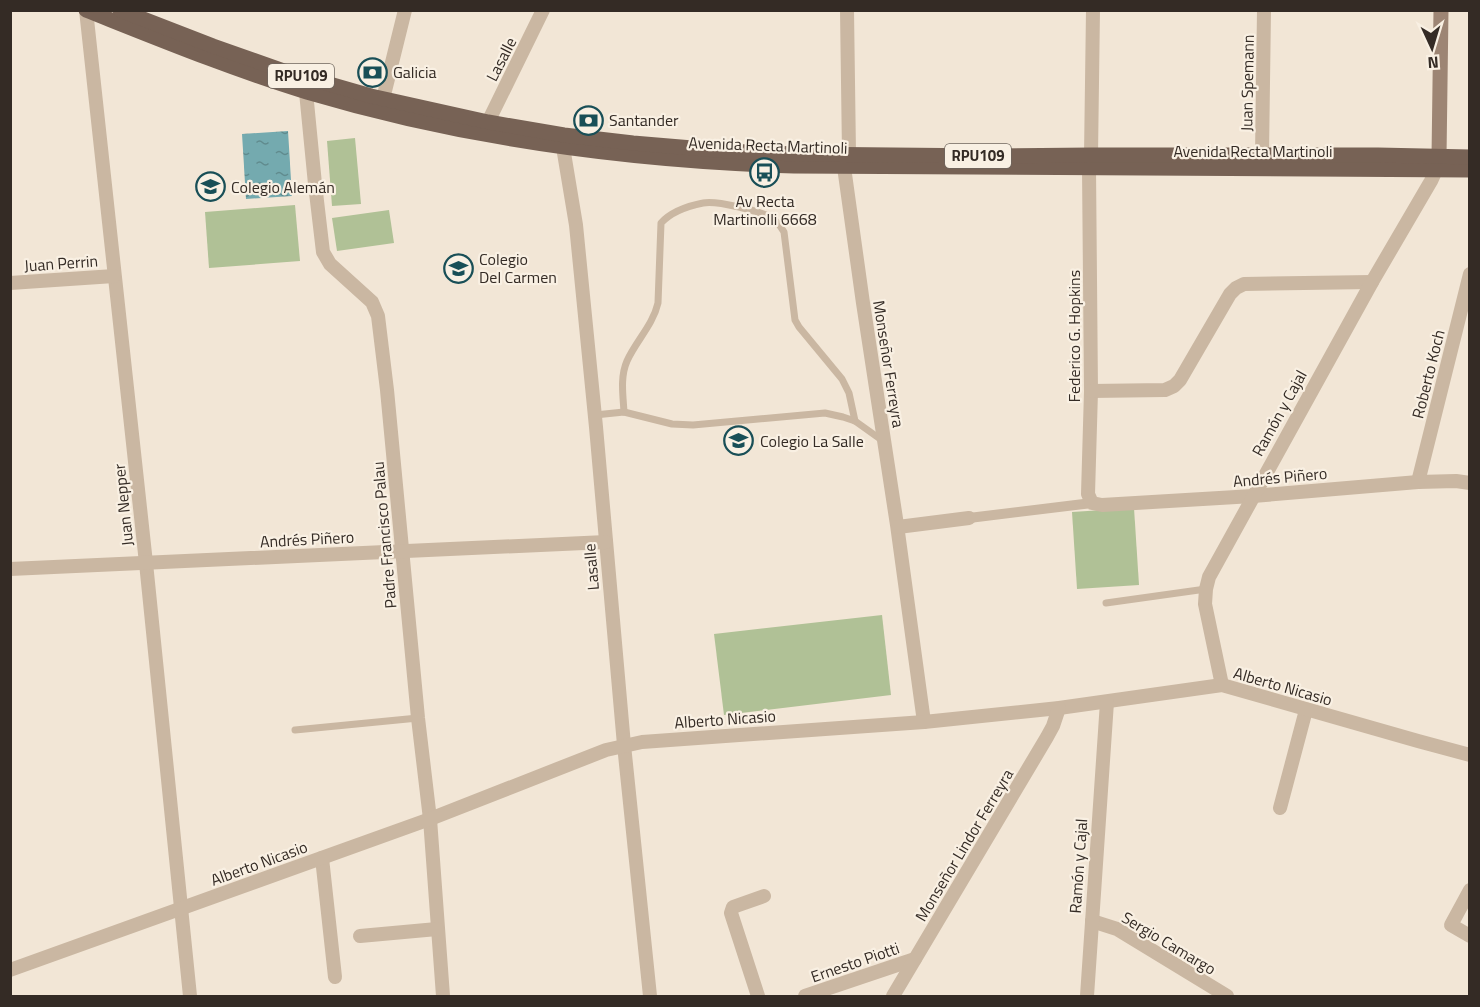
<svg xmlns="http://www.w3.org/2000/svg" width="1480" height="1007" font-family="'Titillium Web',sans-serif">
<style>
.park{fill:#b0c196}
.water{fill:url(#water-ripples)}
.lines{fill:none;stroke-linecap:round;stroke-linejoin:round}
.service{stroke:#cab7a2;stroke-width:7}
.pedestrian{stroke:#cab7a2;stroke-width:10}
.minor{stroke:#cab7a2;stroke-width:14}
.secondary{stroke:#9d8574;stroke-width:15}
.primary{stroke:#776255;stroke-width:15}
.labels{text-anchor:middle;stroke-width:4.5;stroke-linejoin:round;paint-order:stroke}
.shield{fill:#f9f0e3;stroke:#6f665e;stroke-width:1.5}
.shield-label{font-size:15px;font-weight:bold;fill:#342b25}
.street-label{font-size:16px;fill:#342b25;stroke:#f9f0e3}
.poi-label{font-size:16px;fill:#342b25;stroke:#f9f0e3;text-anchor:start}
</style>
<defs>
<pattern id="water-ripples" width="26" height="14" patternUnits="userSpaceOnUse" patternTransform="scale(1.5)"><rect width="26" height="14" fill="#74aaaf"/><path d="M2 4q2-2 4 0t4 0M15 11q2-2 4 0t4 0" fill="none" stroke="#608b8e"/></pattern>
</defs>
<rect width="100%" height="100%" fill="#f2e6d6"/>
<g class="park">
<polygon points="355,138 361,204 332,206 327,141"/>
<polygon points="295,205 300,261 209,268 205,212"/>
<polygon points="389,210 394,243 337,251 332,218"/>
<polygon points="1134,508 1139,585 1077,589 1072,512"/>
<polygon points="882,615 891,695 724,715 714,634"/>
</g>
<polygon class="water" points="288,131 292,196 246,199 242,134"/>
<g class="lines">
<g class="service">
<path d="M624,412C623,395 620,377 627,361C636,341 653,325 658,303L661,223C671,212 688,206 703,203C716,200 760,211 772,218C777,221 781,227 784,232L795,320L799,327L842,379L849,393L855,421"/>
<polyline points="595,415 624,412 672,424 693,425 825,413 843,417 855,421 883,441"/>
<polyline points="1106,603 1206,589"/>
<polyline points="295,730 418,718"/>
</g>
<polyline class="pedestrian" points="969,518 1092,503"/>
<g class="minor">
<polyline points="86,10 146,563 190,996"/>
<polyline points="847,10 849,154 844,167 863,303 897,525 924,722"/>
<polyline points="306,92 315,184 323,252 330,264 372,302 378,316 387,390 418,718 430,819 443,996"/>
<polyline points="381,107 405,10"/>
<polyline points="488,122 543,10"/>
<polyline points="564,136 563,147 576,225 596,427 624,745 650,996"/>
<polyline points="1091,155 1093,10"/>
<polyline points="1262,155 1264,10"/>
<polyline points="1089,168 1091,391 1088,494 1092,503 1102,505 1253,496 1418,482 1456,481 1470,483"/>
<polyline points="10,283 114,276"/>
<polyline points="1091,391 1165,390 1174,386 1180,380 1230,294 1236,288 1244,284 1372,282"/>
<polyline points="1418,482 1470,274"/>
<polyline points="898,527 969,518"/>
<polyline points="10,569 606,542"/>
<polyline points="1222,685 1205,604 1206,589 1209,577 1372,282 1431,181 1436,170 1438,161"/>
<polyline points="1280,808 1306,710"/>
<polyline points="322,858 335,977"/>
<polyline points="1470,890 1451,925 1470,936"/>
<polyline points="1092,921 1117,929 1227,996"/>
<polyline points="360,936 437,929"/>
<polyline points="10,970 430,819 606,750 642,742 924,722 1059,708 1222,685 1418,741 1470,755"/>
<polyline points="758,996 731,913 733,907 764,896"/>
<polyline points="805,996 915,959"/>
<polyline points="893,996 1047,737 1053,726 1059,708"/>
<polyline points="1087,996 1107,702"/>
</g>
<polyline class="secondary" points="1439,157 1441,10"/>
<g class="primary">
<path d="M86,10C159,39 232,69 307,92C465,139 629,161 794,166L1470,170"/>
<polyline points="120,10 213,46 284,71 371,96 488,122 564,135 633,143 728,151 794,154 992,156 1091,155 1378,155 1470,157"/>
</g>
</g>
<defs>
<symbol id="bank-ring" viewBox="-11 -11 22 22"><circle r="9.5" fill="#f9f0e3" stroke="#194f57" stroke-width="1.5"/><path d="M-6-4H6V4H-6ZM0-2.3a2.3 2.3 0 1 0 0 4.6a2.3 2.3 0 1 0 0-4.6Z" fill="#194f57"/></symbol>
<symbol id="bus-ring" viewBox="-11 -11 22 22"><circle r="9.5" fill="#f9f0e3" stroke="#194f57" stroke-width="1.5"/><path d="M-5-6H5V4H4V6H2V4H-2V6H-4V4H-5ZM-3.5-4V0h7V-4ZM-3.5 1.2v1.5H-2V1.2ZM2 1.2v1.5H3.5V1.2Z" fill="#194f57"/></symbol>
<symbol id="school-ring" viewBox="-11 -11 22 22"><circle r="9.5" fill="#f9f0e3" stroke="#194f57" stroke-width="1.5"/><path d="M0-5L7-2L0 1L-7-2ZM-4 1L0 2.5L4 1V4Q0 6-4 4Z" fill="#194f57"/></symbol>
</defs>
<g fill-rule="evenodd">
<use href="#bank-ring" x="356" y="56" width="33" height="33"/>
<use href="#bank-ring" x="572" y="104" width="33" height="33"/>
<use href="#bus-ring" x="748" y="156" width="33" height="33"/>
<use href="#school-ring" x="194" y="170" width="33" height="33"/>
<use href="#school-ring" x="442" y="252" width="33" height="33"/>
<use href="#school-ring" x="722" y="424" width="33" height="33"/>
</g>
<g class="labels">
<g class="shield">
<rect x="268" y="64" width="66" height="24" rx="4.5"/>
<rect x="945" y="144" width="66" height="24" rx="4.5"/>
</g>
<g class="shield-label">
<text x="301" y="81">RPU109</text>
<text x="978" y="161">RPU109</text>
</g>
<g class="street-label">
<text transform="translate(501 59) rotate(-63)" y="6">Lasalle</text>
<text transform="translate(1247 83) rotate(-89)" y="6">Juan Spemann</text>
<text transform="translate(768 145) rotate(2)" y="6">Avenida Recta Martinoli</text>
<text x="1253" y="157">Avenida Recta Martinoli</text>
<text transform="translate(61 263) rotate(-4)" y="6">Juan Perrin</text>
<text transform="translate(1074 336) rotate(-90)" y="6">Federico G. Hopkins</text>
<text transform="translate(889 364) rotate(81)" y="6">Monseñor Ferreyra</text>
<text transform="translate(1428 374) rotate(-76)" y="6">Roberto Koch</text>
<text transform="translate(1279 413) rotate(-61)" y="6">Ramón y Cajal</text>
<text transform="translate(1280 477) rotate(-5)" y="6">Andrés Piñero</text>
<text transform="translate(123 505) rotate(-96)" y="6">Juan Nepper</text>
<text transform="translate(384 535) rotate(-95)" y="6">Padre Francisco Palau</text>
<text transform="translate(307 539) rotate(-3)" y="6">Andrés Piñero</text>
<text transform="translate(591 567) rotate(-95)" y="6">Lasalle</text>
<text transform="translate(1283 686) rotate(16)" y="6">Alberto Nicasio</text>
<text transform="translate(725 719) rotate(-4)" y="6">Alberto Nicasio</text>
<text transform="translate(964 845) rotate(-59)" y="6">Monseñor Lindor Ferreyra</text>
<text transform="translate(259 863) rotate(-20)" y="6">Alberto Nicasio</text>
<text transform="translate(1078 866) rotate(-86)" y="6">Ramón y Cajal</text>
<text transform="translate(1169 943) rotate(31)" y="6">Sergio Camargo</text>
<text transform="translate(855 962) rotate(-19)" y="6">Ernesto Piotti</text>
</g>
<g class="poi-label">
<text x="393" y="78">Galicia</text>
<text x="609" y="126">Santander</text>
<text x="231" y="193">Colegio Alemán</text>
<text x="765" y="207" text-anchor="middle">Av Recta<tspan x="765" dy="18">Martinolli 6668</tspan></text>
<text x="479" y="265">Colegio<tspan x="479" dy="18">Del Carmen</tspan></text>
<text x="760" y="447">Colegio La Salle</text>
</g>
</g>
<rect width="1480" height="1007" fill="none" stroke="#342b25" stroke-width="24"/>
<g transform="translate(1432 48) rotate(176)" stroke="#f9f0e3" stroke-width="4.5" paint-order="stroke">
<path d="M0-4.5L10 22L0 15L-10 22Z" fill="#342b25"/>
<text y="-9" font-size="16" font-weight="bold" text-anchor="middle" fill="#342b25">N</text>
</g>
</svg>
